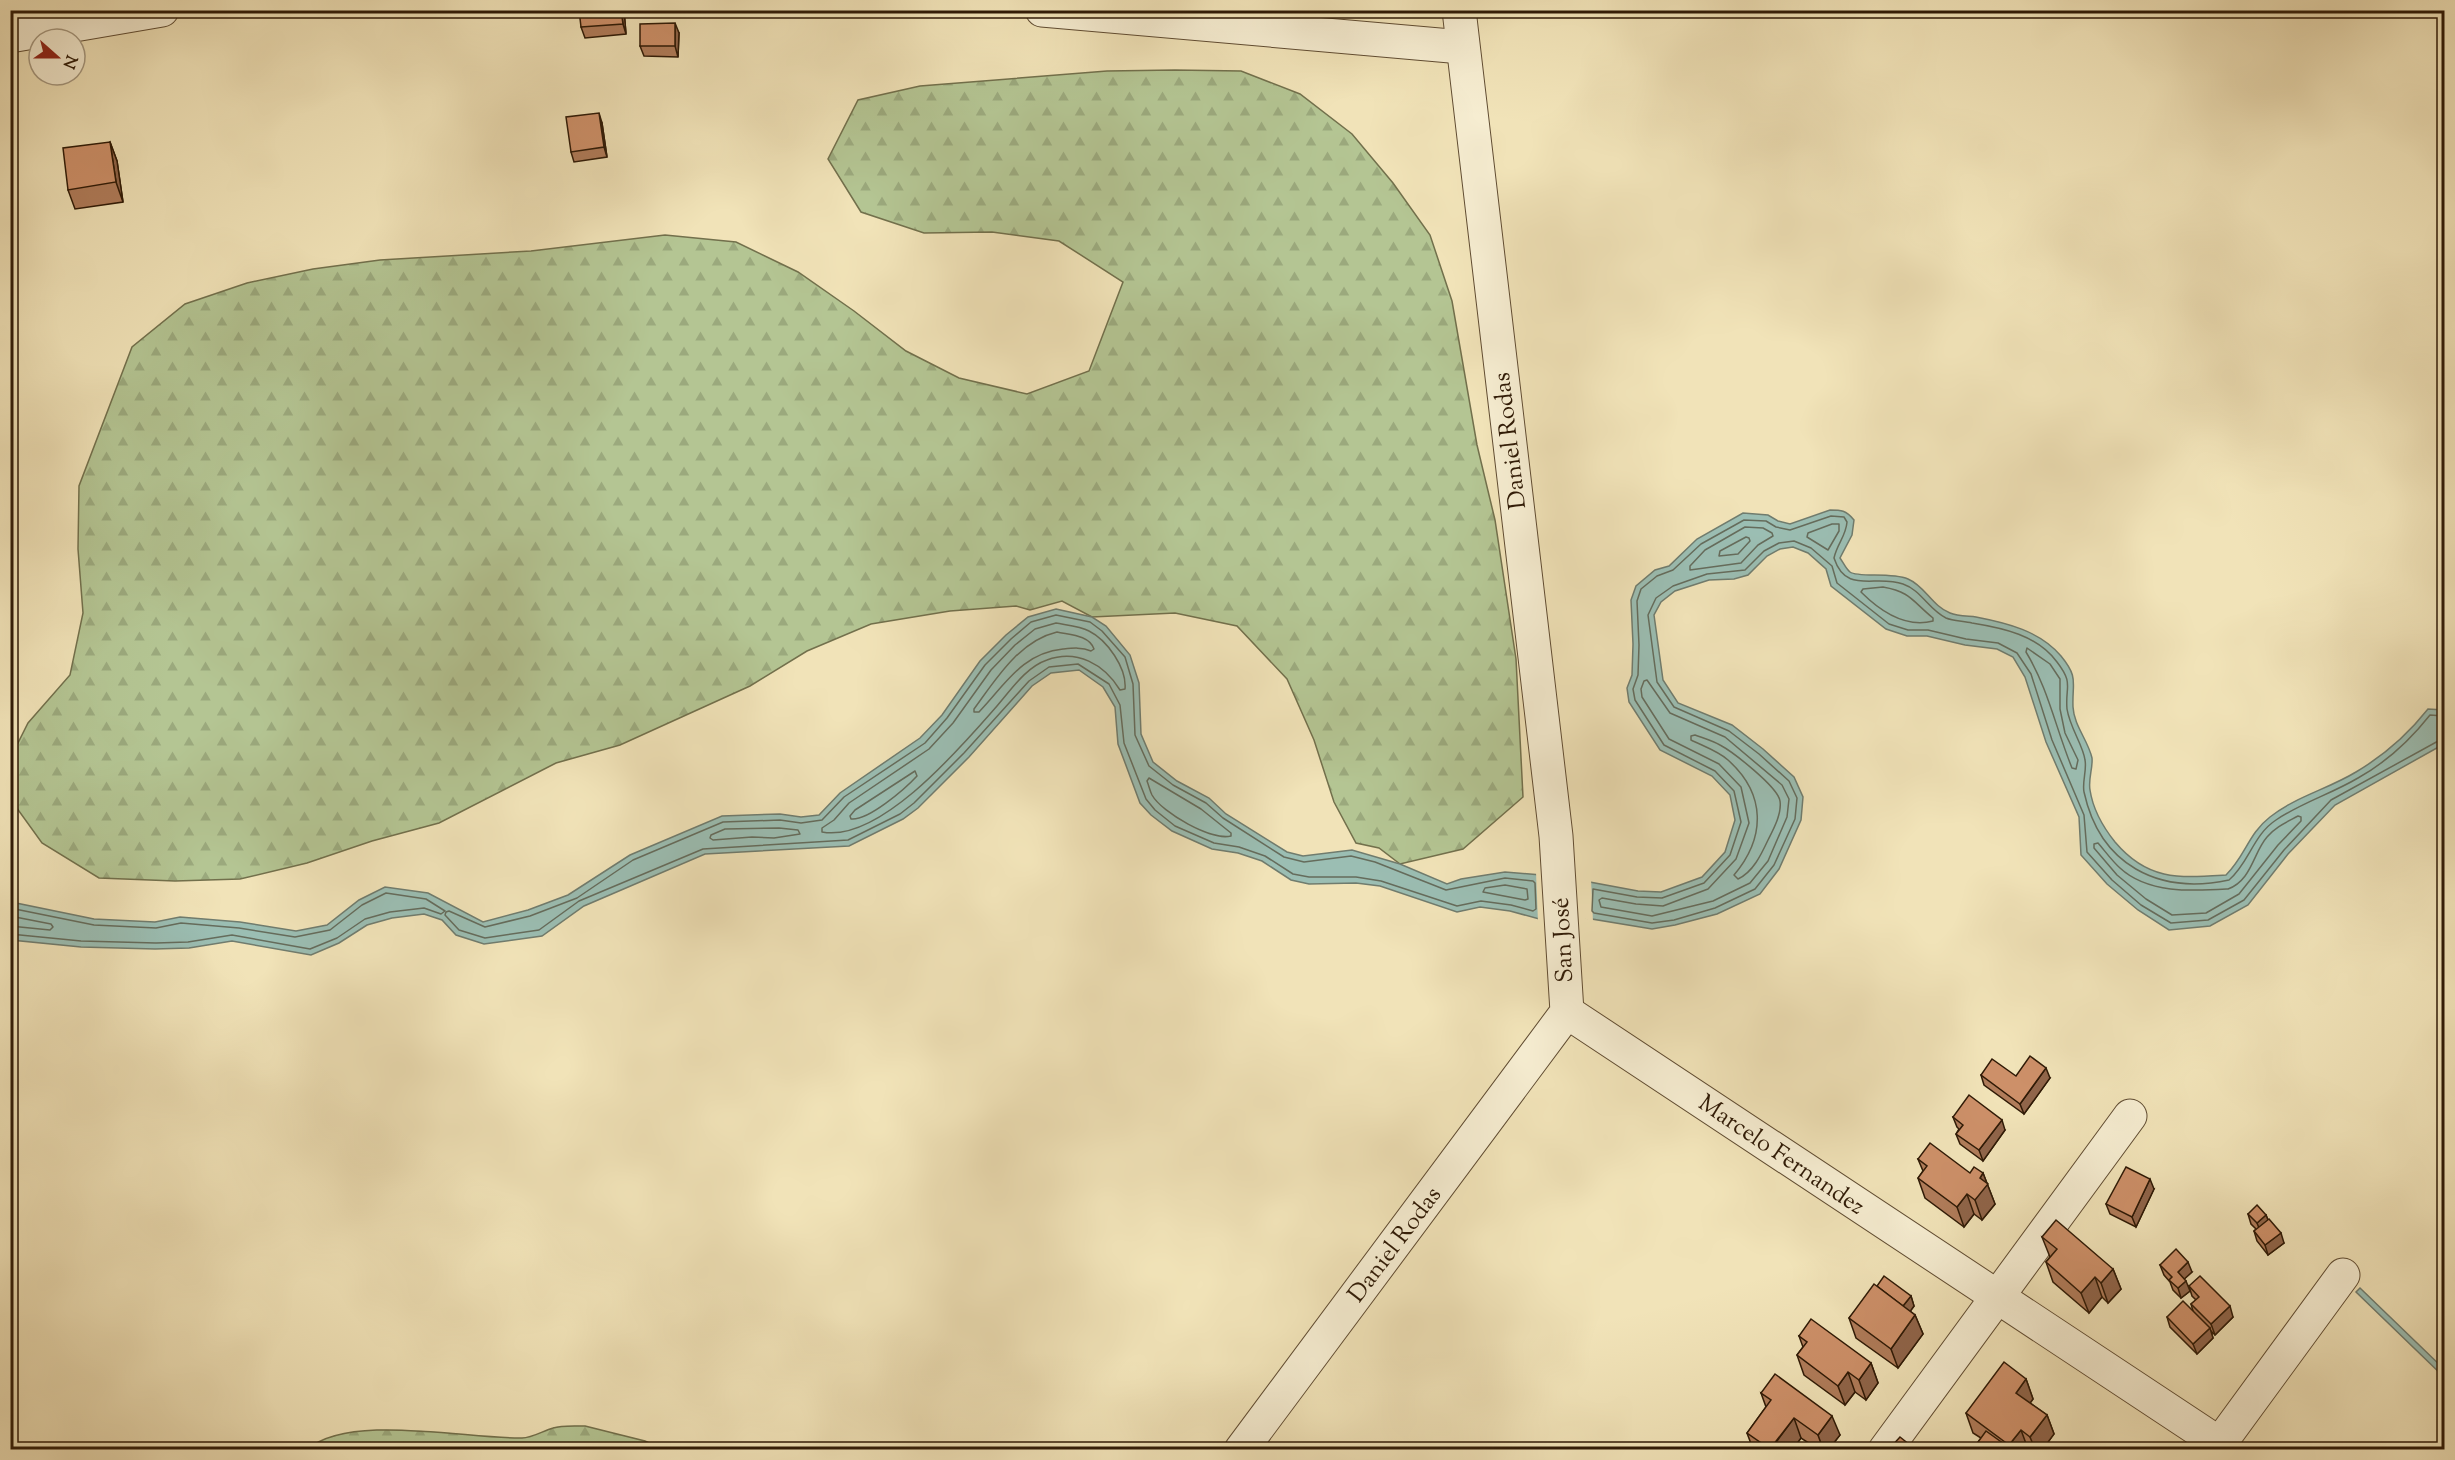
<svg xmlns="http://www.w3.org/2000/svg" width="2455" height="1460" font-family="'Sorts Mill Goudy',serif">
<style>
.forest{fill:url(#forest-firs);stroke:#72704c;stroke-width:1.5}
.water{fill:#9bbeb3;stroke:#707c6e;stroke-width:1.5}
.pier{fill:#f1e3b8}
.lines{fill:none;stroke-linecap:round;stroke-linejoin:round}
.shore{stroke:#656c5c;stroke-width:1.5}
.minor-casing{stroke:#604c32;stroke-width:35}
.minor{stroke:#f6edd1;stroke-width:33}
.wall{fill:#b07c5a;stroke:#2f1a06;stroke-width:1.5}
.shaded-wall{fill:#90654a;stroke:#2f1a06;stroke-width:1.5}
.building{fill:#cd9069;stroke:#2f1a06;stroke-width:1.5}
.labels{text-anchor:middle;stroke-width:5;stroke-linejoin:round;paint-order:stroke}
.street-label{font-size:24px;fill:#2f1a06;stroke:#f6edd1}
</style>
<defs>
<pattern id="forest-firs" width="22" height="20" patternUnits="userSpaceOnUse" patternTransform="scale(1.5)"><rect width="22" height="20" fill="#b4c593"/><path d="M5 1l3.5 6h-7zM16 11l3.5 6h-7z" fill="#9ba97d"/></pattern>
</defs>
<rect width="100%" height="100%" fill="#f1e3b8"/>
<filter id="stains"><feTurbulence type="fractalNoise" baseFrequency=".00333" numOctaves="4"/><feColorMatrix values="0 0 0 0 .2 0 0 0 0 .09 0 0 0 0 .02 0 0 0 .5 -.17"/></filter>
<radialGradient id="worn" r=".72"><stop offset=".6" stop-color="#630" stop-opacity="0"/><stop offset="1" stop-color="#630" stop-opacity=".3"/></radialGradient>
<g class="forest">
<polygon points="1175,70 1241,71 1300,94 1352,134 1393,183 1430,235 1452,301 1477,445 1495,520 1516,659 1523,797 1463,849 1400,864 1379,848 1356,843 1334,802 1314,740 1287,679 1237,626 1175,613 1092,617 1062,601 1030,610 1016,606 950,611 871,624 807,651 750,686 620,745 556,763 439,823 372,841 307,863 240,879 175,881 99,878 42,843 11,800 11,757 28,723 70,675 83,613 78,549 79,486 132,347 185,304 247,283 313,269 380,260 531,251 665,235 736,242 798,272 854,311 906,351 959,378 1027,394 1089,371 1123,282 1059,241 992,232 924,233 861,212 828,159 858,100 920,86 1107,71"/>
<path d="M585,1426L645,1441L662,1449H308C350,1413 468,1439 522,1438C532,1438 543,1431 553,1428C562,1425 575,1426 585,1426Z"/>
</g>
<g class="water">
<path d="M1830,510C1841,510 1846,510 1854,520L1852,535L1840,558C1843,562 1846,569 1850,572C1858,578 1891,572 1908,579C1925,586 1932,606 1950,613C1957,616 1968,616 1976,617C2007,623 2040,631 2061,656C2079,678 2072,682 2073,707C2074,726 2088,740 2092,758C2093,768 2088,779 2090,790C2093,810 2103,827 2115,842C2148,881 2179,878 2226,875C2246,855 2248,834 2270,817C2295,797 2328,789 2356,772C2383,756 2409,733 2428,709L2444,710V744L2335,805L2288,854L2248,905L2210,926L2169,930L2138,910L2107,884L2081,855L2079,817L2046,742L2025,677L2013,657L1997,649L1965,645L1927,636H1907L1886,629L1831,586L1826,569L1808,553L1793,547L1780,549L1767,556L1748,575L1734,579L1709,580L1675,591L1661,602L1654,615L1663,680L1678,703L1732,725L1763,749L1794,777L1803,797L1801,820L1779,869L1760,894L1717,914L1675,925L1652,929L1586,918L1584,881L1638,891L1661,892L1702,877L1725,852L1735,820L1730,795L1712,776L1660,750L1629,702L1627,688L1632,675L1633,644L1631,600L1636,586L1655,570L1669,566L1697,539L1743,513L1768,515L1778,521L1790,524Z"/>
<polygon points="1056,609 1092,617 1106,626 1130,655 1139,683 1141,734 1153,762 1177,781 1209,798 1226,814 1287,852 1303,856 1352,850 1400,864 1447,884 1461,879 1505,872 1541,875 1543,920 1510,911 1480,907 1457,912 1380,886 1356,883 1309,884 1291,880 1262,861 1238,853 1212,849 1172,831 1151,815 1140,803 1118,744 1115,707 1103,687 1079,670 1051,673 1032,686 969,757 918,808 903,819 849,846 705,854 584,906 542,936 484,944 456,935 442,920 424,914 392,918 367,925 339,943 311,955 232,941 189,948 155,949 81,947 11,940 11,902 94,919 155,922 180,917 240,922 296,931 327,925 359,900 385,887 428,893 483,922 528,910 568,895 630,855 722,816 780,814 801,817 819,815 840,793 920,738 942,715 980,661 1006,635 1028,617"/>
<polygon points="2360,1288 2444,1369 2444,1377 2356,1292"/>
</g>
<g class="pier">
<polygon points="1536,872 1543,873 1545,922 1543,923 1538,922"/>
<polygon points="1584,878 1591,879 1593,922 1583,918 1581,881"/>
</g>
<g class="lines">
<g class="shore">
<polygon points="1832,524 1839,524 1839,531 1828,550 1807,537 1808,533"/>
<polygon points="1745,527 1763,528 1772,533 1773,536 1758,545 1741,563 1690,570 1690,566 1705,550"/>
<polygon points="1746,537 1749,538 1750,541 1738,554 1719,556 1720,551"/>
<path d="M1883,587C1911,592 1912,601 1933,618V621C1906,628 1880,611 1861,592L1863,589Z"/>
<polygon points="1056,615 1090,622 1102,631 1125,657 1133,684 1135,735 1149,766 1173,785 1206,803 1223,818 1284,857 1304,862 1351,856 1375,862 1446,890 1505,878 1533,881 1535,883 1536,909 1533,911 1511,905 1481,901 1457,906 1381,881 1356,877 1309,877 1293,874 1265,856 1239,847 1214,843 1175,826 1155,810 1146,799 1124,743 1120,705 1109,684 1078,664 1049,667 1029,681 964,753 914,803 900,814 848,840 703,849 579,901 539,930 485,938 459,930 445,915 446,912 449,911 485,927 530,916 577,898 633,860 723,822 780,820 801,823 822,820 844,797 925,743 947,718 985,665 1011,639 1031,622"/>
<path d="M1056,623C1066,625 1080,626 1089,631C1107,640 1127,668 1125,689L1120,690C1104,664 1077,649 1047,660C1026,667 1011,690 997,706C961,747 880,843 822,832V828L834,820L849,803L929,749L953,723L991,670L1015,645L1035,629Z"/>
<path d="M1057,632C1070,635 1089,635 1094,649L1091,651C1082,647 1073,648 1063,649C1022,653 1005,685 979,712H974V709C996,679 1019,641 1057,632Z"/>
<path d="M2027,648L2050,664L2060,679V709L2065,733L2078,760L2076,769L2072,768C2056,729 2048,688 2026,652Z"/>
<polygon points="1647,680 1670,713 1725,737 1782,785 1789,799 1787,817 1768,861 1750,883 1713,901 1652,916 1601,907 1599,900 1602,898 1636,904 1663,906 1708,889 1736,859 1749,823 1741,787 1719,764 1669,739 1642,697 1641,689 1644,681"/>
<path d="M2444,716L2430,715C2411,739 2385,763 2358,778C2331,794 2301,803 2276,820C2253,835 2249,863 2229,880C2158,895 2100,865 2084,792C2082,782 2087,770 2085,760C2083,745 2070,728 2067,709C2065,686 2074,684 2057,662C2037,635 2003,628 1972,623C1964,621 1953,621 1946,618C1929,610 1921,590 1903,584C1875,574 1846,595 1834,558C1837,544 1846,536 1847,522L1844,517L1831,516L1790,530L1776,527L1766,521L1744,520L1701,544L1673,570L1657,576L1641,589L1637,601L1639,645L1638,675L1633,689L1635,700L1664,745L1715,771L1734,791L1741,822L1730,855L1704,883L1662,898L1637,897L1593,889L1592,911L1594,913L1652,923L1674,920L1715,908L1755,889L1774,865L1795,819L1797,798L1789,781L1759,754L1729,731L1674,707L1657,682L1648,615L1656,598L1673,586L1707,574L1745,570L1764,551L1779,543L1794,541L1811,548L1832,566L1837,583L1889,624L1908,630H1928L1966,639L1998,643L2017,653L2031,674L2052,740L2084,815L2087,852L2112,880L2141,905L2171,923L2208,920L2244,900L2284,850L2331,800L2440,740L2444,739"/>
<path d="M1695,735C1703,738 1713,741 1720,745C1733,752 1778,787 1780,801C1782,814 1773,830 1768,840C1761,855 1753,872 1738,879L1734,875C1766,837 1766,794 1728,760C1718,751 1703,746 1691,740V736Z"/>
<path d="M915,771L917,776C905,789 868,821 851,819L850,816L855,810Z"/>
<path d="M1149,778L1201,809L1231,833V836C1212,841 1162,813 1152,795C1150,791 1149,786 1147,781Z"/>
<path d="M2298,816L2301,817V821L2278,845L2239,894L2206,913L2172,915L2146,899L2117,875L2094,848V844L2098,843C2105,851 2112,861 2120,868C2148,894 2193,891 2228,889C2252,880 2253,853 2267,837C2275,827 2287,822 2298,816Z"/>
<polygon points="779,828 798,830 800,834 774,838 752,837 713,840 710,838 711,835 725,829"/>
<polygon points="1505,885 1527,889 1528,899 1525,900 1483,892 1485,888"/>
<polyline points="10,908 94,925 156,928 181,923 239,928 295,937 330,930 362,905 386,893 426,899 445,911 441,914 424,908 390,912 365,919 337,938 310,949 232,935 188,942 156,943 81,941 10,934"/>
<polyline points="10,916 51,924 53,927 50,930 10,926"/>
</g>
<defs>
<g id="minor">
<polyline points="1042,10 1462,47"/>
<polyline points="10,36 162,10"/>
<polyline points="1567,1012 2220,1444"/>
<polyline points="1241,1450 1567,1012 1556,836 1459,10"/>
<polyline points="1885,1450 2130,1116"/>
<polyline points="2215,1450 2343,1275"/>
</g>
</defs>
<use href="#minor" class="minor-casing"/>
<use href="#minor" class="minor"/>
</g>
<g class="wall">
<polygon points="624,10 626,34 585,38 581,27"/>
<polygon points="679,33 678,57 644,56 640,46"/>
<polygon points="602,123 607,157 574,162 571,152"/>
<polygon points="110,142 117,161 123,202 75,209 68,190"/>
<polygon points="1981,1075 2016,1076 2050,1078 2024,1114 1984,1085"/>
<polygon points="1953,1117 2005,1130 1983,1161 1960,1144 1956,1134 1959,1129 1957,1127"/>
<polygon points="1918,1159 1970,1173 1983,1173 1995,1204 1982,1220 1974,1214 1964,1227 1925,1198 1918,1178 1923,1171"/>
<polygon points="2154,1189 2136,1227 2110,1214 2106,1204"/>
<polygon points="2248,1214 2266,1215 2268,1220 2284,1243 2268,1255 2257,1241 2254,1231 2256,1229 2251,1224"/>
<polygon points="2042,1237 2113,1269 2121,1289 2108,1303 2102,1297 2089,1313 2053,1282 2046,1262 2050,1257"/>
<polygon points="2160,1265 2192,1272 2184,1279 2190,1291 2181,1298 2173,1290 2170,1282 2164,1275"/>
<polygon points="1877,1286 1911,1296 1914,1306 1910,1311 1915,1315 1923,1334 1898,1368 1856,1338 1849,1318"/>
<polygon points="2189,1286 2233,1317 2215,1335 2211,1331 2213,1338 2197,1354 2170,1327 2167,1317 2193,1311 2191,1304 2196,1300 2192,1296"/>
<polygon points="1799,1336 1871,1363 1878,1383 1866,1400 1855,1392 1845,1405 1804,1375 1797,1355 1803,1347"/>
<polygon points="2026,1379 2033,1399 2030,1403 2047,1415 2054,1434 2043,1449 1973,1449 1981,1438 1973,1433 1966,1413"/>
<polygon points="1761,1393 1840,1435 1829,1449 1818,1449 1801,1438 1793,1449 1753,1449 1747,1433 1766,1407"/>
</g>
<g class="shaded-wall">
<polygon points="621,10 624,10 626,34 623,24"/>
<polygon points="675,23 679,33 678,57 675,46"/>
<polygon points="599,113 602,123 607,157 604,147"/>
<polygon points="110,142 117,161 123,202 116,182"/>
<polygon points="2046,1068 2050,1078 2024,1114 2020,1104"/>
<polygon points="2002,1120 2005,1130 1983,1161 1979,1150"/>
<polygon points="1983,1173 1995,1204 1982,1220 1975,1200 1980,1178"/>
<polygon points="2150,1179 2154,1189 2136,1227 2132,1217"/>
<polygon points="1967,1194 1974,1214 1964,1227 1957,1207"/>
<polygon points="2266,1215 2270,1225 2261,1233 2257,1223"/>
<polygon points="2281,1233 2284,1243 2268,1255 2265,1245"/>
<polygon points="2188,1262 2192,1272 2181,1282 2178,1272"/>
<polygon points="2113,1269 2121,1289 2108,1303 2101,1283"/>
<polygon points="2095,1277 2102,1297 2089,1313 2081,1293"/>
<polygon points="2186,1281 2190,1291 2181,1298 2178,1288"/>
<polygon points="1911,1296 1914,1306 1907,1316 1903,1306"/>
<polygon points="2230,1306 2233,1317 2215,1335 2211,1324"/>
<polygon points="1915,1315 1923,1334 1898,1368 1891,1349"/>
<polygon points="2210,1328 2213,1338 2197,1354 2193,1344"/>
<polygon points="1871,1363 1878,1383 1866,1400 1859,1380"/>
<polygon points="1848,1372 1855,1392 1845,1405 1838,1386"/>
<polygon points="2026,1379 2033,1399 2023,1413 2016,1393"/>
<polygon points="2047,1415 2054,1434 2043,1449 2035,1449 2030,1437"/>
<polygon points="1832,1416 1840,1435 1829,1449 1823,1449 1818,1435"/>
<polygon points="1794,1418 1801,1438 1793,1449 1771,1449"/>
<polygon points="2021,1430 2028,1449 2011,1449 2009,1445"/>
</g>
<g class="building">
<polygon points="579,10 621,10 623,24 581,27"/>
<polygon points="675,23 675,46 640,46 640,24"/>
<polygon points="599,113 604,147 571,152 566,117"/>
<polygon points="110,142 116,182 68,190 63,148"/>
<polygon points="2030,1056 2046,1068 2020,1104 1981,1075 1992,1059 2016,1076"/>
<polygon points="1969,1095 2002,1120 1979,1150 1956,1134 1963,1125 1953,1117"/>
<polygon points="1930,1143 1970,1173 1974,1167 1983,1173 1980,1178 1988,1184 1975,1200 1967,1194 1957,1207 1918,1178 1927,1166 1918,1159"/>
<polygon points="2126,1167 2150,1179 2132,1217 2106,1204"/>
<polygon points="2257,1205 2266,1215 2257,1223 2248,1214"/>
<polygon points="2269,1219 2281,1233 2265,1245 2254,1231"/>
<polygon points="2056,1220 2113,1269 2101,1283 2095,1277 2081,1293 2046,1262 2057,1249 2042,1237"/>
<polygon points="2176,1249 2188,1262 2178,1272 2186,1281 2178,1288 2169,1280 2172,1277 2160,1265"/>
<polygon points="1884,1276 1911,1296 1903,1306 1877,1286"/>
<polygon points="2200,1276 2230,1306 2211,1324 2191,1304 2199,1297 2189,1286"/>
<polygon points="1874,1284 1915,1315 1891,1349 1849,1318"/>
<polygon points="2183,1301 2210,1328 2193,1344 2167,1317"/>
<polygon points="1811,1319 1871,1363 1859,1380 1848,1372 1838,1386 1797,1355 1807,1342 1799,1336"/>
<polygon points="2004,1362 2026,1379 2016,1393 2047,1415 2030,1437 2021,1430 2009,1445 1966,1413"/>
<polygon points="1775,1374 1832,1416 1818,1435 1794,1418 1770,1449 1747,1433 1771,1400 1761,1393"/>
<polygon points="1986,1431 2011,1449 1973,1449"/>
<polygon points="1900,1437 1915,1449 1889,1449"/>
</g>
<g class="labels">
<g class="street-label">
<text transform="translate(1509 441) rotate(-97)" y="8">Daniel Rodas</text>
<text transform="translate(1562 940) rotate(-93)" y="8">San José</text>
<text transform="translate(1782 1154) rotate(34)" y="8">Marcelo Fernandez</text>
<text transform="translate(1394 1244) rotate(-53)" y="8">Daniel Rodas</text>
</g>
</g>
<rect width="2455" height="1460" fill="none" stroke="#f1e3b8" stroke-width="36"/>
<rect x="12" y="12" width="2431" height="1436" fill="none" stroke="#2f1a06" stroke-width="3"/>
<rect x="18" y="18" width="2419" height="1424" fill="none" stroke="#2f1a06" stroke-width="1.5"/>
<g transform="translate(57 57) rotate(111)"><circle r="28" fill="#f6edd1" stroke="#a69980" stroke-width="1.5"/>
<path d="M0-4.5L10 22L0 15L-10 22Z" fill="#8f2418"/>
<text y="-9" font-size="16" font-weight="bold" text-anchor="middle" fill="#2f1a06">N</text>
</g>
<rect width="100%" height="100%" filter="url(#stains)"/>
<rect width="100%" height="100%" fill="url(#worn)"/>
</svg>
